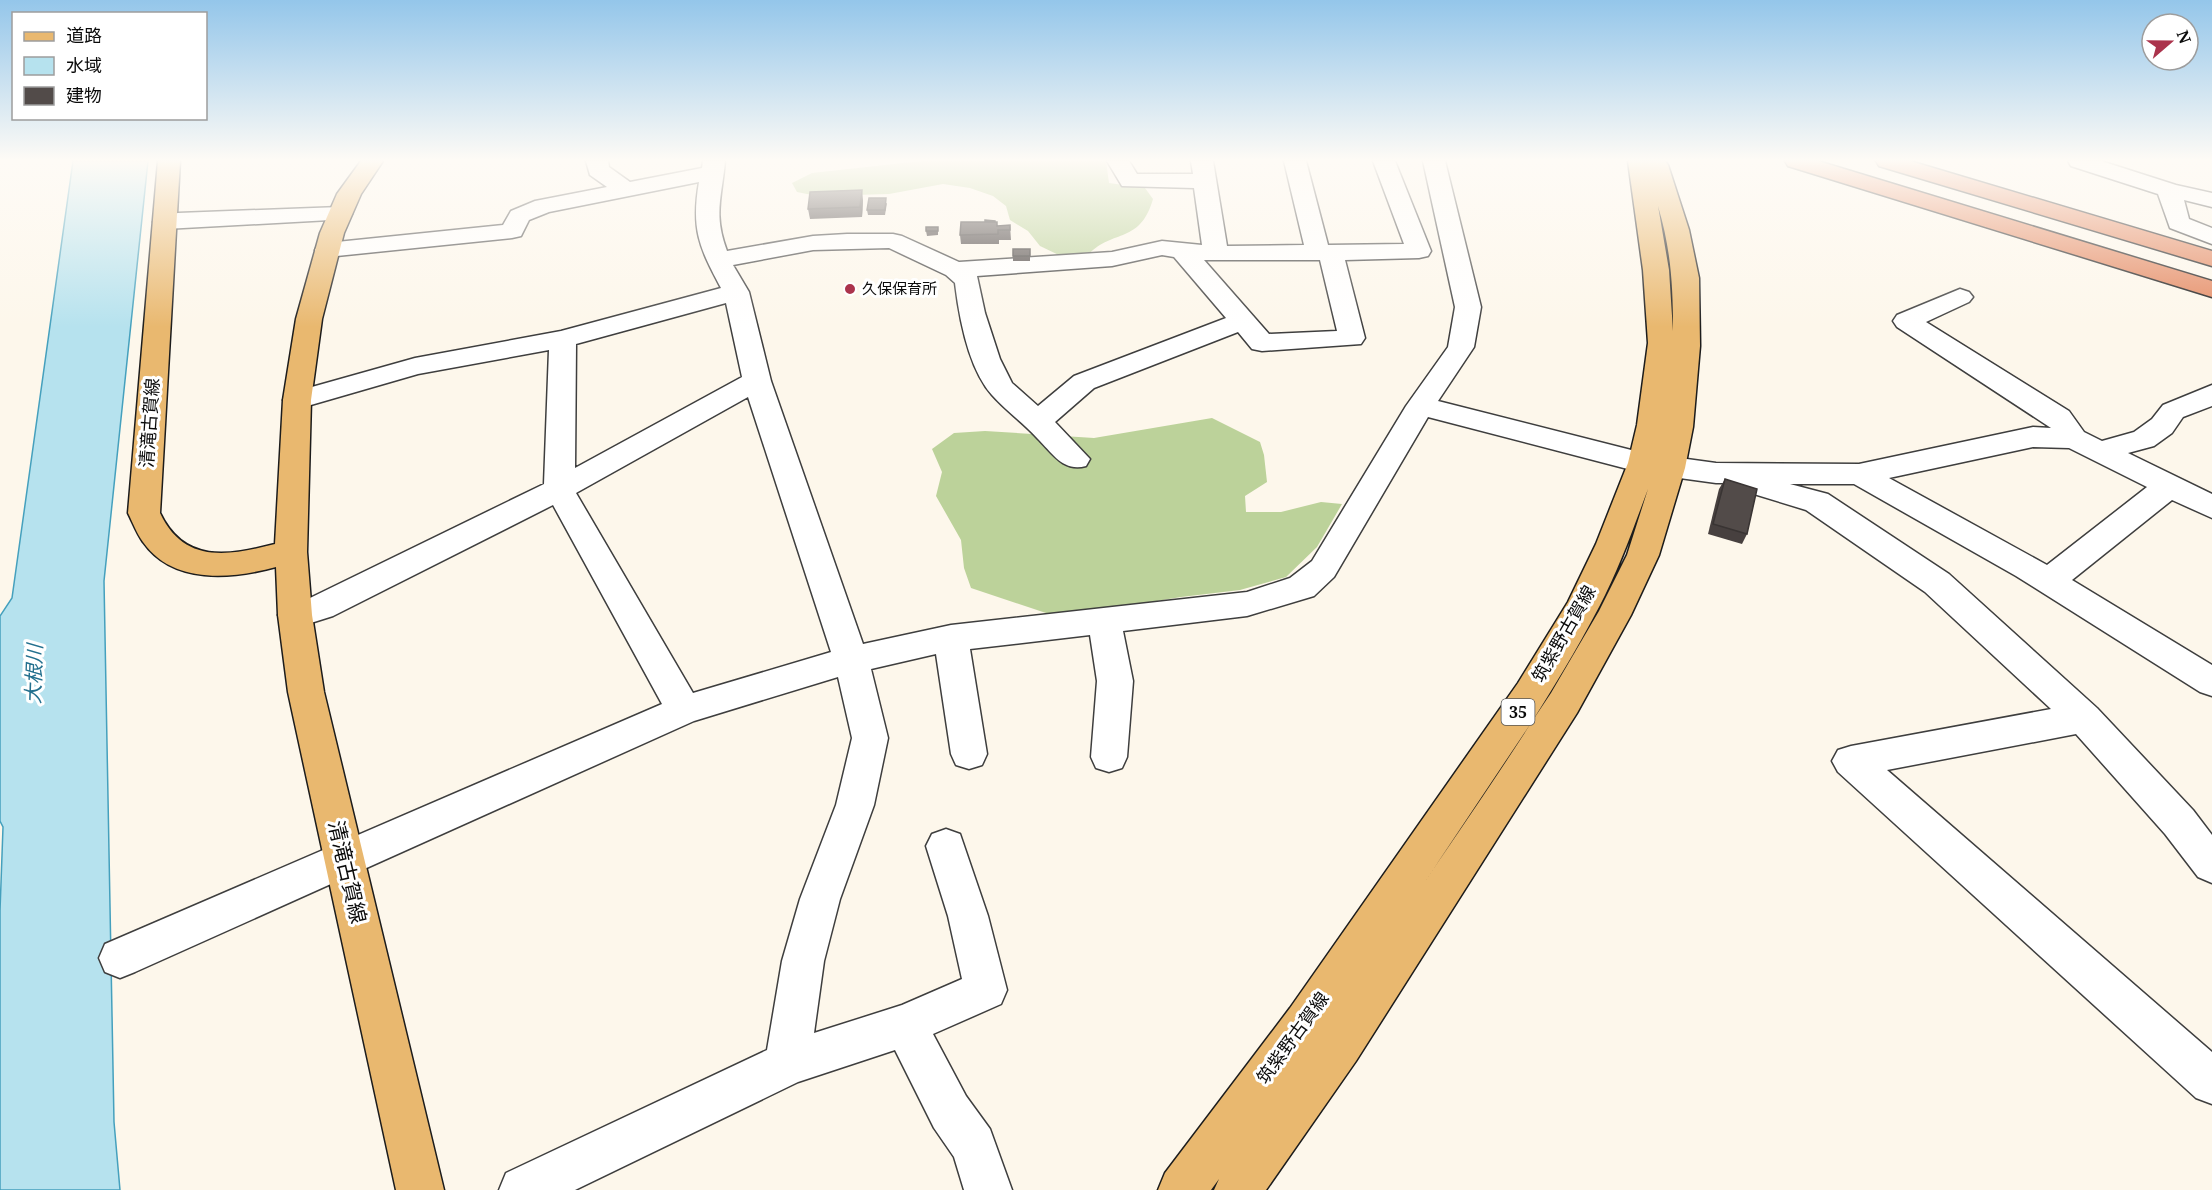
<svg xmlns="http://www.w3.org/2000/svg" width="2212" height="1190" font-family="'Noto Serif','Noto Sans JP',serif">
<style>
.forest{fill:#bcd29a}
.water{fill:#b6e2ee;stroke:#45a0bd;stroke-width:1.5}
.lines{fill:none;stroke-linecap:round;stroke-linejoin:round}
.minor-casing{stroke:#3e3e3e;stroke-width:3}
.major-casing{stroke:#1c1c1c;stroke-width:3}
.highway-casing{stroke:#1c1c1c;stroke-width:3}
.minor{fill:#fff;fill-rule:evenodd}
.major{fill:#e9b86f;fill-rule:evenodd}
.highway{fill:#e48962;fill-rule:evenodd}
.wall{fill:#47403f}
.shaded-wall{fill:#393433}
.building{fill:#524b49;stroke:#393433;stroke-width:1.5}
.poi-dot{fill:#ab334c;stroke:#fff;stroke-width:2}
.labels{text-anchor:middle;stroke-width:6;stroke-linejoin:round;paint-order:stroke}
.far-poi-label{font-size:15px;fill:#0b0b0b;stroke:#fff;text-anchor:start}
.shield{fill:#fff;stroke:#545454;stroke-width:1.5}
.shield-label{font-size:16px;font-weight:bold;fill:#0b0b0b}
.street-label{font-size:18px;fill:#0b0b0b;stroke:#fff}
.water-label{font-size:20px;font-style:italic;fill:#23708e;stroke:#fff}
.near-street-label{font-size:21px;fill:#0b0b0b;stroke:#fff}
</style>
<rect width="100%" height="100%" fill="#fdf7eb"/>
<g class="forest">
<path d="M921,161H1106L1109,183L1145,188L1153,199C1140,244 1113,229 1089,254L1063,257L1040,246L1028,231L1010,220L1006,206L993,196L970,188L943,184L889,194L817,196L797,192L792,183L812,173Z"/>
<polygon points="1212,418 1260,442 1264,455 1267,482 1245,496 1246,512 1281,512 1321,502 1342,504 1317,547 1286,577 1240,590 1181,597 1108,609 1049,614 971,588 964,568 961,540 936,496 942,472 932,449 954,433 985,431 1094,438"/>
</g>
<polygon class="water" points="73,161 148,161 104,581 114,1122 120,1190 0,1190 0,911 3,827 0,821 0,616 12,598"/>
<g class="lines">
<defs>
<g id="minor">
<path d="M586,161H608L609,167L630,182L702,168L703,161H725C722,197 713,214 727,251L813,236L847,234H893L902,236L959,262L1112,252L1162,241L1202,245L1194,188L1122,186L1107,161H1129L1137,174H1193L1191,161H1213L1227,246L1304,245L1284,161H1306L1328,245L1404,244L1373,161H1395L1431,251L1428,256L1419,258L1345,260L1365,338L1361,344L1262,351L1252,349L1238,332L1094,388L1055,422L1090,459L1086,466C1063,472 1053,454 1038,439C1024,423 1006,411 992,395C968,368 959,316 955,283L946,275L889,248L813,250L733,265L749,292L771,381L863,644L951,625L1247,592L1290,578L1312,561L1406,406L1448,347L1455,307L1423,161H1445L1481,307L1474,347L1438,401L1643,453L1716,463L1859,464L2033,427L2051,428L1897,327L1893,321L1897,315L1960,289L1969,292L1973,297L1969,302L1926,322L2069,411L2084,432L2102,441L2134,432L2152,419L2163,405L2212,385V406L2183,417L2172,433L2154,446L2128,453L2212,494V518L2172,500L2072,580L2212,665V696L2200,692L2016,576L1854,484H1790L1828,494L1949,574L2097,708L2193,810L2212,835V883L2198,877L2165,834L2076,734L1887,770L2212,1052V1104L2196,1098L1838,772L1832,761L1838,750L1851,746L2051,709L1925,592L1806,510L1744,491L1740,483H1716L1643,473L1428,417L1334,577L1314,596L1247,616L1123,631L1133,681L1127,757L1122,768L1109,772L1096,768L1091,757L1097,681L1090,635L970,649L987,754L982,765L969,769L956,765L951,754L936,654L871,669L888,738L874,805L840,899L824,961L814,1033L902,1005L962,979L948,916L926,846L932,834L946,829L960,834L988,916L1007,990L1001,1004L933,1034L966,1096L990,1129L1012,1190H964L954,1157L934,1128L895,1050L798,1082L575,1190H499L506,1173L767,1050L782,961L800,899L836,805L852,738L838,677L694,721L135,972L120,978L105,972L99,958L105,944L662,704L553,505L333,616L295,628L283,624L278,615L283,606L310,598L544,484L549,350L418,374L297,409L287,406L283,400L287,394L415,358L561,331L721,288C699,247 691,229 699,182L549,212L529,220L521,236L512,238L327,257L318,255L315,250L318,245L327,243L503,225L511,211L535,201L607,187L590,175ZM1162,255L1174,257L1226,318L1074,376L1038,406L1012,383L1000,359L985,313L977,276L1112,266ZM1204,260H1320L1337,331L1269,334ZM726,303L742,377L575,468L576,344ZM748,397L831,652L693,693L576,493ZM2033,447L2069,448L2147,487L2047,565L1889,478Z"/>
<polygon points="2068,161 2101,161 2176,185 2212,193 2212,207 2184,200 2189,219 2212,228 2212,244 2170,228 2158,194 2071,166"/>
<polygon points="340,207 348,209 352,214 348,219 165,229 157,227 153,222 157,217 178,213"/>
</g>
<g id="major">
<path d="M158,161H180L160,513C184,564 228,556 275,544L283,400L296,319L320,233L337,194L361,161H383L361,194L344,233L322,319L311,400L307,552L312,615L324,692L444,1190H396L288,692L278,615L276,567C232,579 173,585 143,542C137,534 133,523 128,513Z"/>
<path d="M1628,161H1665L1668,165L1689,230L1699,278L1700,346L1693,427L1685,468L1659,555L1631,615L1577,713L1356,1061L1266,1190H1214L1219,1179L1211,1190H1158L1165,1173L1290,1008L1518,683L1568,602L1596,544L1628,463L1637,425L1648,343L1643,270ZM1658,206C1671,250 1673,285 1673,331L1669,270ZM1648,489L1627,555L1599,611L1551,693L1412,901C1476,805 1545,710 1599,607C1619,569 1633,529 1648,489Z"/>
</g>
<g id="highway">
<polygon points="1785,161 1818,161 2212,281 2212,297 1788,166"/>
<polygon points="1876,161 1910,161 2212,251 2212,266 1879,166"/>
</g>
</defs>
<use href="#minor" class="minor-casing"/>
<use href="#major" class="major-casing"/>
<use href="#highway" class="highway-casing"/>
<use href="#minor" class="minor"/>
<use href="#major" class="major"/>
<use href="#highway" class="highway"/>
</g>
<g class="wall">
<polygon points="863,200 862,217 810,219 808,209"/>
<polygon points="887,203 885,215 868,215 867,210"/>
<polygon points="1010,225 1011,240 999,240 999,244 961,244 960,235 997,226"/>
<polygon points="938,227 938,235 927,236 926,231"/>
<polygon points="1030,249 1030,261 1013,261 1013,256"/>
<polygon points="1725,479 1747,534 1742,544 1708,534 1719,489"/>
</g>
<polygon class="shaded-wall" points="862,190 863,200 862,217 860,207"/>
<g class="building">
<polygon points="862,190 860,207 808,209 810,192"/>
<polygon points="869,198 886,198 885,210 867,210"/>
<polygon points="985,220 995,221 995,222 985,222"/>
<polygon points="961,222 997,222 997,226 1010,225 1010,230 998,230 998,234 960,235"/>
<rect x="926" y="227" width="12" height="4"/>
<rect x="1013" y="249" width="17" height="7"/>
<polygon points="1725,479 1757,489 1747,534 1713,524"/>
</g>
<linearGradient id="sky" x2="0" y2="1"><stop stop-color="#94c6ea"/><stop offset="0.49" stop-color="#fefbf6"/><stop offset="1" stop-color="#fefbf6" stop-opacity="0"/></linearGradient>
<rect width="2212" height="327" fill="url(#sky)"/>
<circle class="poi-dot" cx="850" cy="289" r="6"/>
<g class="labels">
<g class="far-poi-label">
<text x="862" y="294">久保保育所</text>
</g>
<rect class="shield" x="1501.5" y="699" width="33" height="26" rx="4.5"/>
<g class="shield-label">
<text x="1518" y="718">35</text>
</g>
<g class="street-label">
<text transform="translate(150 423) rotate(-86)" y="6">清滝古賀線</text>
<text transform="translate(1564 634) rotate(-60)" y="6">筑紫野古賀線</text>
<text transform="translate(1293 1038) rotate(-54)" y="6">筑紫野古賀線</text>
</g>
<g class="water-label">
<text transform="translate(34 674) rotate(-88)" y="7">大根川</text>
</g>
<g class="near-street-label">
<text transform="translate(347 872) rotate(77)" y="7">清滝古賀線</text>
</g>
</g>
<rect x="12" y="12" width="195" height="108" fill="#ffffff" stroke="#9d9d9d" stroke-width="1.5"/>
<rect x="24" y="32" width="30" height="9" fill="#e9b86f" stroke="#9d9d9d" stroke-width="1.5"/>
<text x="66" y="42" font-size="18" fill="#0b0b0b">道路</text>
<rect x="24" y="57" width="30" height="18" fill="#b6e2ee" stroke="#9d9d9d" stroke-width="1.5"/>
<text x="66" y="72" font-size="18" fill="#0b0b0b">水域</text>
<rect x="24" y="87" width="30" height="18" fill="#524b49" stroke="#9d9d9d" stroke-width="1.5"/>
<text x="66" y="102" font-size="18" fill="#0b0b0b">建物</text>
<g transform="translate(2170 42) rotate(70)"><circle r="28" fill="#ffffff" stroke="#9d9d9d" stroke-width="1.5"/>
<path d="M0-4.5L10 22L0 15L-10 22Z" fill="#ab334c"/>
<text y="-9" font-size="16" font-weight="bold" text-anchor="middle" fill="#0b0b0b">N</text>
</g>
</svg>
